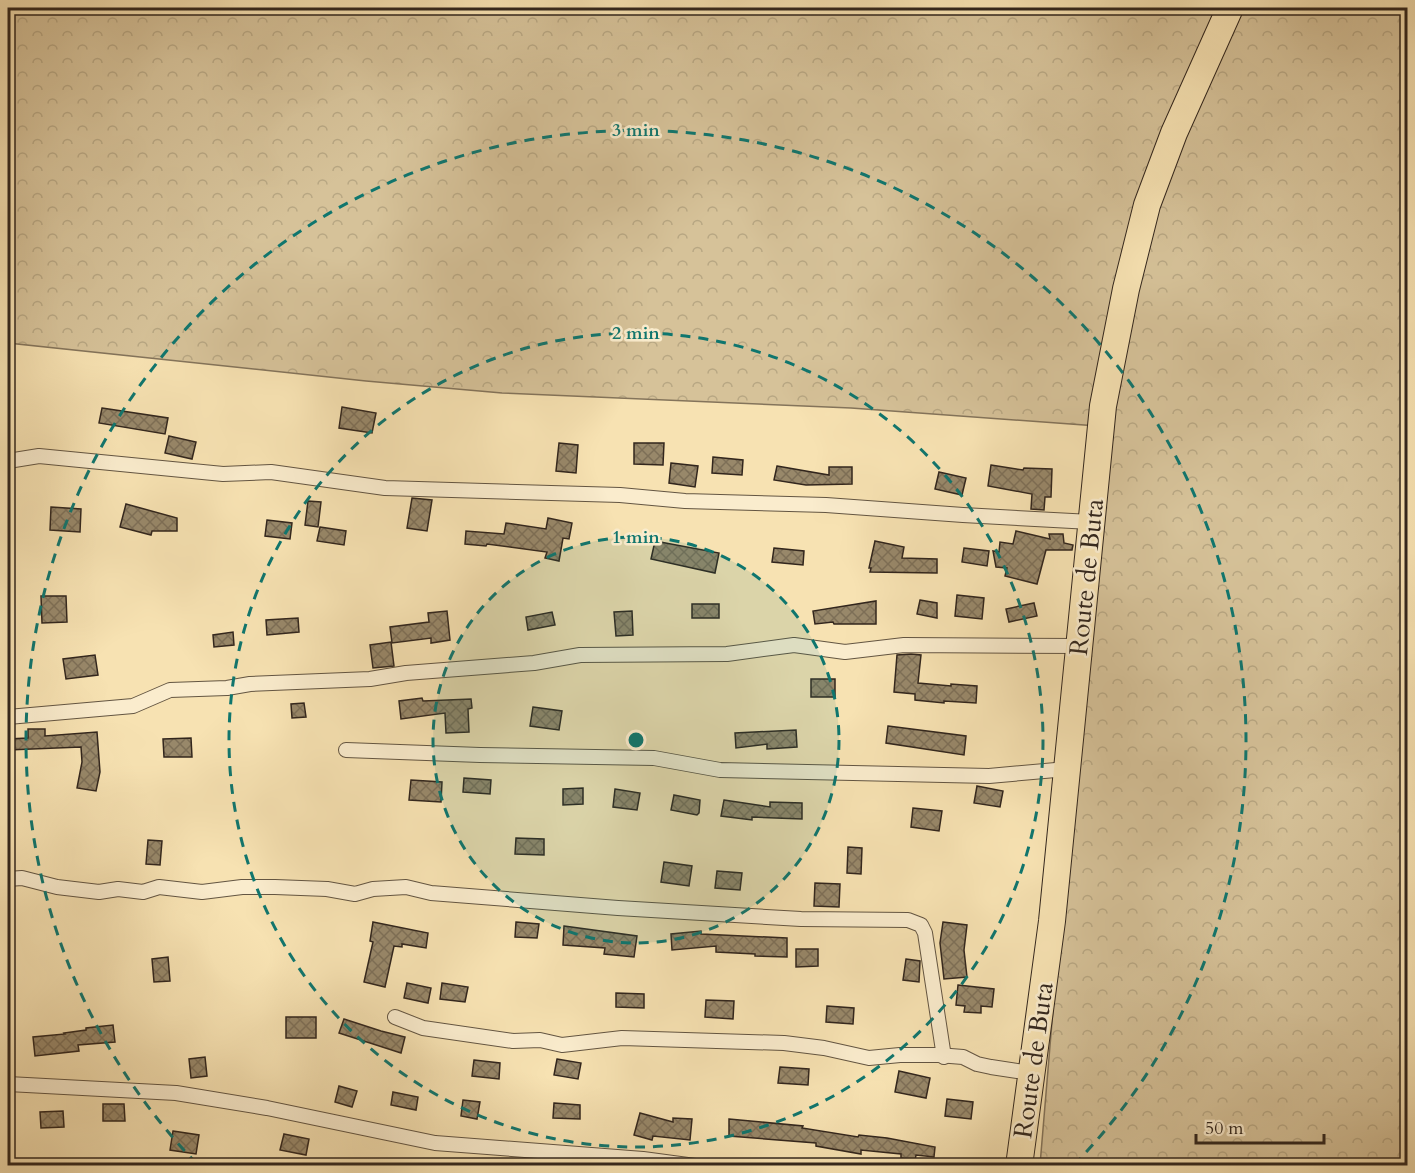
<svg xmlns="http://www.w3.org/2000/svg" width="1415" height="1173" font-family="Cardo,serif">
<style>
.forest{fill:url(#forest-crowns);stroke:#84745b;stroke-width:1.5}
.building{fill:url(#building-cross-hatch);stroke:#32261d;stroke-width:1.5}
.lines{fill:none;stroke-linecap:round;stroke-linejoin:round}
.street-casing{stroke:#635542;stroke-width:16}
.highway-casing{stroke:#32261d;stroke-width:28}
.street{stroke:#faeccd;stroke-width:14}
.highway{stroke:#f7e2b2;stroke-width:26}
.ring{fill:none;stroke:#0f766e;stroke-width:3;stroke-dasharray:10 8}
.labels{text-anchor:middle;stroke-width:5;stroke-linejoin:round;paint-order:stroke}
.street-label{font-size:26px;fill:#32261d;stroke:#faeccd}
.centre{fill:#0f766e;stroke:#faeccd;stroke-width:3}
.ring-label{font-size:18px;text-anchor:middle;font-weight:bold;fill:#0f766e;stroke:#faeccd;stroke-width:5;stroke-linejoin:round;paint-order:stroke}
</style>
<defs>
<pattern id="forest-crowns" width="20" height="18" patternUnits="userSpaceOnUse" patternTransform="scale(1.5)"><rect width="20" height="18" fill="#d6c299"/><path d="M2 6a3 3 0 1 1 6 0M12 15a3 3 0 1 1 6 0" fill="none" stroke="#b8a783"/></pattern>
<pattern id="building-cross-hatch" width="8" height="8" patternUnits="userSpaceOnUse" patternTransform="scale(1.5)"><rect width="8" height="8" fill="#98886a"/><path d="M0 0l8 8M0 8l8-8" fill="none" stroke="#7d6f57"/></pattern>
</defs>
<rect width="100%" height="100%" fill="#f7e2b2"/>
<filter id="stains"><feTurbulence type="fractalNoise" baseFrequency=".00333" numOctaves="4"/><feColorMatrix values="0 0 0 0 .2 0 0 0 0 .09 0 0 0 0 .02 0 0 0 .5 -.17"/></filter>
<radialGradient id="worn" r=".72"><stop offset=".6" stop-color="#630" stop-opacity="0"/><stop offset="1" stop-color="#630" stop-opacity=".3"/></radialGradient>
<polygon class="forest" points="8,8 1407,8 1407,1165 1040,1165 1074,760 1111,427 851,408 502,393 366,381 8,343"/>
<g class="building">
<polygon points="342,407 376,413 372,433 339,428"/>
<polygon points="102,408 168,418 165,434 99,423"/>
<polygon points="169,436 196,442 192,459 165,453"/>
<polygon points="559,443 578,445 576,473 556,471"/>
<polygon points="634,443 664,443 663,465 634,464"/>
<polygon points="713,457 743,460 742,475 712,473"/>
<polygon points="671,463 698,466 695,487 669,483"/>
<polygon points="991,465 1023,470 1024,468 1052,469 1051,497 1045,497 1044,510 1031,509 1032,494 988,486"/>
<polygon points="777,466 829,475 829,467 852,467 852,484 806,485 774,480"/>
<polygon points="939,472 966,478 962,495 935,489"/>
<polygon points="412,498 432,500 427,531 407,528"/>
<polygon points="308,501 321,502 318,527 305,525"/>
<polygon points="126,504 177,518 177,531 152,531 151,535 120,527"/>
<polygon points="51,507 81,509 80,532 50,530"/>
<polygon points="548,518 572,523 569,539 563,538 559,561 545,558 547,552 487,544 486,546 465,544 466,531 504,534 506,523 546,529"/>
<polygon points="267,520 292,523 290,539 265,536"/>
<polygon points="320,527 346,531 344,545 317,541"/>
<polygon points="1016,531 1050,539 1049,534 1063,534 1064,543 1073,545 1072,550 1046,550 1037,584 1005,576 1007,568 996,567 993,551 999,552 1000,542 1013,544"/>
<polygon points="655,541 719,553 715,573 651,559"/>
<polygon points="875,541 904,547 902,558 937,559 937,573 870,572 871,568 869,568"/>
<polygon points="774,548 804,551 803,565 772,562"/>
<polygon points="964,548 989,551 987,566 962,562"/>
<polygon points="957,595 984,598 982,619 955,616"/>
<polygon points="41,596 66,596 67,622 42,623"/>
<polygon points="920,600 937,603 937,618 917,614"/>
<polygon points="876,601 876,624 834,624 833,622 815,624 813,611"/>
<polygon points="1034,603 1037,616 1009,622 1006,609"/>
<rect x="692" y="604" width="27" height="14"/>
<polygon points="447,611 450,640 431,643 431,638 392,643 390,627 429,622 428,613"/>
<polygon points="632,611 633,635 616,636 614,612"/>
<polygon points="552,612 555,625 528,630 526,617"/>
<polygon points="298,618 299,632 267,635 266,620"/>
<polygon points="233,632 234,645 214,647 213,635"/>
<polygon points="391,642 394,666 373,668 370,645"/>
<polygon points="911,654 921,655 918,683 951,686 951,684 977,686 976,703 944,701 944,703 915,700 915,694 894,692 897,655"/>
<polygon points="95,655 98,675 66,679 63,659"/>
<rect x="811" y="679" width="24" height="18"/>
<polygon points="422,698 423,701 471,699 472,708 468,709 469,732 446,733 445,713 401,719 399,701"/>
<polygon points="304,703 306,717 292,718 291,704"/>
<polygon points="533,707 562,711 559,730 530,726"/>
<polygon points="888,726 966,736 964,755 886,743"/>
<polygon points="28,729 45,729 45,736 97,732 100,772 96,791 77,788 82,762 81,747 8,750 8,739 28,738"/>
<polygon points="796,730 797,747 767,749 767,744 736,748 735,733"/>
<polygon points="191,738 192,757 164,757 163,739"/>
<polygon points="464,778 491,780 490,794 463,792"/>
<polygon points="411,780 442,782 441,802 409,800"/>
<polygon points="977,786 1003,791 1000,807 974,803"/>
<polygon points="583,788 583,804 563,805 563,789"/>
<polygon points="615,789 640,793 637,810 613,807"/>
<polygon points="674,795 700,800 699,813 697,815 671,810"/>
<polygon points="724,800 770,807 770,802 802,803 802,819 752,817 752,820 721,816"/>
<polygon points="913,808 942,811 939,831 911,827"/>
<polygon points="516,838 544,839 544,855 515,854"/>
<polygon points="148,840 162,841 160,865 146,864"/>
<polygon points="848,847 862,848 861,874 847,873"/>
<polygon points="664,862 692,866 689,886 661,882"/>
<polygon points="717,871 742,873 740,890 715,888"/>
<polygon points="815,883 840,884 839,907 814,906"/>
<polygon points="373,922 428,933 426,948 402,944 402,947 394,946 385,987 364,982 373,942 370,941"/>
<polygon points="516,922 539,924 537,938 515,937"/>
<polygon points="943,922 967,925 964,950 967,977 944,979 940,943"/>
<polygon points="564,926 637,936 634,957 604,954 605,948 563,945"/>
<polygon points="701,931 701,934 787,938 787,957 755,956 755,954 716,952 716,946 672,950 671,934"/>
<polygon points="796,949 818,949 818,966 796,967"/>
<polygon points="168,957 170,981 154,982 152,959"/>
<polygon points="906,959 920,961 919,982 903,980"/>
<polygon points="407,983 431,988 428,1003 404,998"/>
<polygon points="442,983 468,987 465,1002 440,999"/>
<polygon points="958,985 994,989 992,1007 981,1006 981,1013 964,1012 965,1006 956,1005"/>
<polygon points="616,993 644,994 644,1008 616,1007"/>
<polygon points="706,1000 734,1001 733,1019 705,1017"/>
<polygon points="827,1006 854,1008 853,1024 826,1022"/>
<rect x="286" y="1017" width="30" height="21"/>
<polygon points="344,1019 381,1031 405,1037 401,1053 339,1033"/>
<polygon points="113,1025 115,1042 78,1045 79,1051 35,1056 33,1037 65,1034 64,1033 86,1030 86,1028"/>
<polygon points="205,1057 207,1076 191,1078 189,1059"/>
<polygon points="557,1059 581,1063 578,1079 554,1075"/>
<polygon points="474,1060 500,1063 499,1079 472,1076"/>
<polygon points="780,1067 809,1069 808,1085 778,1083"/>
<polygon points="899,1071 930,1078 926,1098 895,1092"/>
<polygon points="339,1086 357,1091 352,1107 335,1102"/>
<polygon points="393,1092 418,1097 416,1110 391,1105"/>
<polygon points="947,1099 973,1102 971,1119 945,1116"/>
<polygon points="463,1100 480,1102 477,1119 461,1116"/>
<polygon points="554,1103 580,1105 580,1119 553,1118"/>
<polygon points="103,1104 124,1104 125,1121 103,1121"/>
<polygon points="63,1111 64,1127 41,1128 40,1112"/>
<polygon points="640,1113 673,1122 673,1118 692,1119 690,1140 653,1136 652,1140 634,1135"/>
<polygon points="729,1119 803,1126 802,1128 858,1137 859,1135 887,1138 935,1147 934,1157 916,1155 915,1161 901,1158 901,1154 861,1150 861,1154 816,1146 816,1143 729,1136"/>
<polygon points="173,1131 199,1135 196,1154 170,1150"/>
<polygon points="284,1134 309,1139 306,1155 280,1150"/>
</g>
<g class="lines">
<defs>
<g id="street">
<polyline points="8,461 39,456 223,474 271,472 385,488 620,495 685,501 826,505 963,515 1091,522"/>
<polyline points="8,717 133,706 170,690 227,688 250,684 370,679 406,673 534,663 580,655 727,654 794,645 845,652 904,645 1079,646"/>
<polyline points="346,750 480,755 654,758 720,770 989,776 1067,769"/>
<polyline points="8,879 22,878 57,887 99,892 118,889 143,892 159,887 202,892 242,887 275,887 327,889 355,894 373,889 406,887 431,893 618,908 801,919 908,920 921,925 925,933 944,1057"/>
<polyline points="395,1017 423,1028 513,1041 540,1040 562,1045 622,1038 784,1043 824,1048 869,1058 900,1055 938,1055 963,1057 977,1064 991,1067 1031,1073"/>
<polyline points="8,1084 176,1093 267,1108 435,1143 643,1159 695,1166"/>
</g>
<polyline id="highway" points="1019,1166 1052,921 1103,406 1126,289 1147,205 1174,133 1230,8"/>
</defs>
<use href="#street" class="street-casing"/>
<use href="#highway" class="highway-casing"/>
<use href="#street" class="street"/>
<use href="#highway" class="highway"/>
</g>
<circle cx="636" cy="740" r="203" fill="#0f766e" fill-opacity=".12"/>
<g class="ring">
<circle cx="636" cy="740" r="203"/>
<circle cx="636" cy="740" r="407"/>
<path d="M197 1164A610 610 0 1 1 1075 1164"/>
</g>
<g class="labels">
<g class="street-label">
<text transform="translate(1086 577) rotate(-84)" y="9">Route de Buta</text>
<text transform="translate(1033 1060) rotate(-82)" y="9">Route de Buta</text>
</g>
</g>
<circle cx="636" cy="740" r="9" class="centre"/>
<g class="ring-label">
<text x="636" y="136">3 min</text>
<text x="636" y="339">2 min</text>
<text x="636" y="543">1 min</text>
</g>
<rect width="1415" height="1173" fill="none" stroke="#f7e2b2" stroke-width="30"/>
<rect x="9" y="9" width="1397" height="1155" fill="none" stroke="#32261d" stroke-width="3"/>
<rect x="15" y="15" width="1385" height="1143" fill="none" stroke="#32261d" stroke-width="1.5"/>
<path d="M1196 1134v9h128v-9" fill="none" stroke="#32261d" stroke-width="3"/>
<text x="1205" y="1134" font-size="18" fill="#32261d" stroke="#faeccd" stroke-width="4.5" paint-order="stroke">50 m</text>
<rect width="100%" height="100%" filter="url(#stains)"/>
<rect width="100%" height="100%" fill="url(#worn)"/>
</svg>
